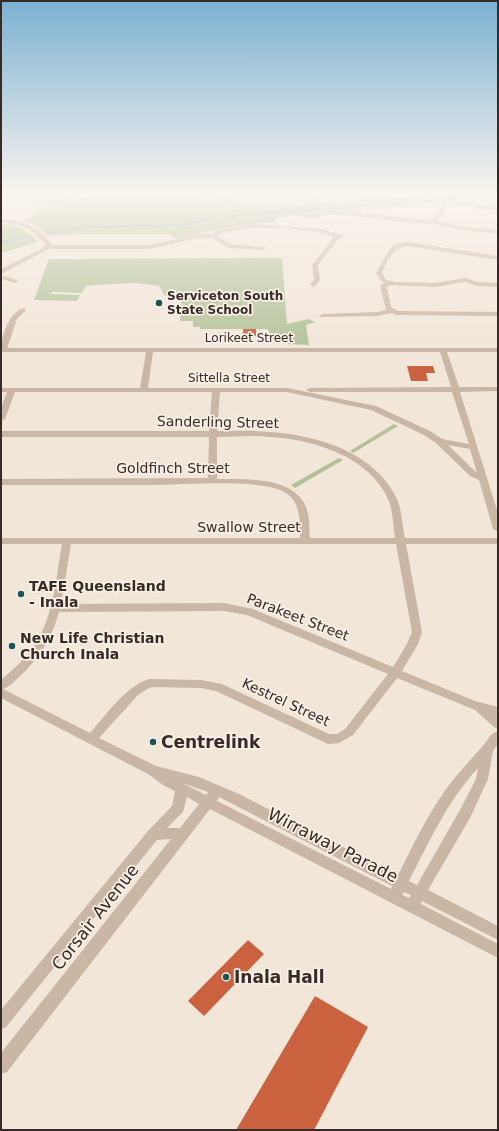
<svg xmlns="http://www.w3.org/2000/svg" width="499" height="1131" font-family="'DejaVu Sans',sans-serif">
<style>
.green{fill:#b3c198}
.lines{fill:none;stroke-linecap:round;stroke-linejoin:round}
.stream{stroke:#77adb0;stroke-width:1.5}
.building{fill:#ca613f}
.minor{fill:#cab6a4;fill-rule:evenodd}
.poi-dot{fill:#1a5458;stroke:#faf0e5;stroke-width:1.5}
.labels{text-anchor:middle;stroke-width:3.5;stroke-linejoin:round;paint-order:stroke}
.far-poi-label{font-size:12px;font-weight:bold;fill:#362b26;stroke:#faf0e5;text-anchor:start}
.far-street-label{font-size:12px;fill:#362b26;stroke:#faf0e5}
.street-label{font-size:14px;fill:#362b26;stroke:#faf0e5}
.poi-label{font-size:14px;font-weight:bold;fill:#362b26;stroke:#faf0e5;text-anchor:start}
.near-poi-label{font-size:17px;font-weight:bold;fill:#362b26;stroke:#faf0e5;text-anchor:start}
.near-street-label{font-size:17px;fill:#362b26;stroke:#faf0e5}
</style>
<rect width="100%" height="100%" fill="#f2e6d9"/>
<g class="green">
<path d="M94,192H141L155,195L170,194L258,205C271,201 286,204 298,205C303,206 308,202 313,202C323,201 321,205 331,200L343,203L363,196H374L375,193L393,196L398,192H415L435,201L438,204L413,201L405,208L387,206L372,210H363L359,213L343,212L342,215H321L317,219L290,215L276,218L273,223C240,223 209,231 177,239L170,234H78L48,236C40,227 34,224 23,222L36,213L33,211L49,207L48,203L33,202L32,200L34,197L65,201Z"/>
<polygon points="426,192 498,192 498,198 465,194 457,195 453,201 441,199"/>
<path d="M3,224C18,226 27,230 38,242L1,253V225Z"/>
<polygon points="282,258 287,324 309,319 315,322 306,325 309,345 288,344 287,339 268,340 268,333 270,333 267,329 200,329 200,327 193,327 193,321 180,321 182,297 165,296 159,286 137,283 93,285 86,286 82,293 52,292 51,294 80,295 77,301 34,300 49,259"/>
<polygon points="394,424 398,426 353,453 350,451"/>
<polygon points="339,458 343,460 295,488 291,485"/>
</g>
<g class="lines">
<g class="stream">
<polyline points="433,194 447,192"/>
<polyline points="47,233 86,227 179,225 257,213 344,208 419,196"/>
<polyline points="1,242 30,236"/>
</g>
</g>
<g class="building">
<rect x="243" y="329" width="13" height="7"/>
<polygon points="407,366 433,366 435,373 426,373 428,381 411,381"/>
<polygon points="248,940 264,954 204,1016 188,1001"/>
<polygon points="315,996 368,1027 314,1130 236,1130"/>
</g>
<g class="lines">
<g class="minor">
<polygon points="53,192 76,194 90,192 61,202 59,201 59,199 69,196"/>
<polygon points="173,192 180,192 182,194 179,196"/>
<polygon points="241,192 247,192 245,196 231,202 228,200 241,194"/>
<polygon points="324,192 332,192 313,202 303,205 300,203"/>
<path d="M416,192H425L448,200L498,207V211L449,204L437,221L457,226L498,230V234L457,229L433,224L412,223L344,215L341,213C347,209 417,220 432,220L444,203Z"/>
<path d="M1,219C21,221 42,225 51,245H150L199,234H212L224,228L254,224L323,229L338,234H342L344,237L338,239L318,265L320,280L315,286L313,287L310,285L314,280L312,265L333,238L332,236C306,227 241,223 217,236L230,244L265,247V249L263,250L229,248L212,238H199L150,249H49L1,274V269L43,248L45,244C29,227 25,225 1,223Z"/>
<path d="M408,242L498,256V260L408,246C393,248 389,257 383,270L382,273L386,280L395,282L435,283L465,278L478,282L498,283V287L477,286L465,282L435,287L391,285L387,287L391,307L398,311L498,312V316L396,315L391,313L377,316L321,317L319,316L323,314L377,312L386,310L380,286L384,283L382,282L376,273L391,247L396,244Z"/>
<polygon points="4,276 17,280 18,281 15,283 2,279 1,278"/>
<path d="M23,308L26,310L17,319L7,348H498V352H447L459,387H498V391L460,392L498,513V532L493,529L479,480L470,476L436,443L424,435L371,410L287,392H220L217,431C235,431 252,430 270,432C317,435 375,452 397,499C402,510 402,526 405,538H498V544H406L422,632L418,644L402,671L475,701L498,707V729L494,727L475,710L397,678L353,735L339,743L328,744L324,742L216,691L201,688L151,687L139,694L99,738L156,766L199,777L239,794L398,875C412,847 426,818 444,792C455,776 468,763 481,748C487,742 489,734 498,731V744L493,751L488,779L470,818L428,890L498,926V940L422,901L421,904L498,944V958L210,809L7,1072L1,1074V1053L171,839L157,840L6,1027L1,1030V1010L148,831L172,806L175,791L163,785L148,774L1,698V680C13,669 27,658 35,645C54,615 56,577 62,544H1V538H300C300,522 301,503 286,493C264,478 183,485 154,485C103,485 52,485 1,485V479L208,478L209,437H1V431H209L212,392H15L5,419L1,421V408L7,392H1V388H140L146,352H1C1,337 8,314 23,308ZM153,352H440L451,387L310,388L306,390L310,392H452L469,444L442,439L430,431L376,406L287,388H148ZM217,437C234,437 252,435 269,437C312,439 369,456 388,499C393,510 393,526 395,538H310C309,528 310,517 306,507C294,476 244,479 217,479ZM448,445L470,449L477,473L476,472ZM71,544H396L412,632L407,644L393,667L253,609L224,603L61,604ZM224,611L247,615L388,674L345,729L337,734H329L222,684L201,680L149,679C126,686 106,715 90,733L3,689C9,687 14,682 18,678C39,659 52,638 59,612ZM478,768L476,779L460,810L417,885L409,881C429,842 448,800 478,768ZM182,783L208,792L206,795ZM187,797L199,804L180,828H167L183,812ZM219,797L392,886L391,889L217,801ZM404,892L411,895L409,898L402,895Z"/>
</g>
</g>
<linearGradient id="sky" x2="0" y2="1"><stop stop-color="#7bb1d2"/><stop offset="0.55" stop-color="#f9f4ee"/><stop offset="1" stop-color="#f9f4ee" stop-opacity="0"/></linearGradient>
<rect width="499" height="351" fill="url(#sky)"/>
<g class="poi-dot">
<circle cx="159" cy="303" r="4"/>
<circle cx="21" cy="594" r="4"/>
<circle cx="12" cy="646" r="4"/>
<circle cx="153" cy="742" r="4"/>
<circle cx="226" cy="977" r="4"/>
</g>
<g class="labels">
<g class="far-poi-label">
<text x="167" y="300">Serviceton South<tspan x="167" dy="14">State School</tspan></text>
</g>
<g class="far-street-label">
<text x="249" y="342">Lorikeet Street</text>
<text x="229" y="382">Sittella Street</text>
</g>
<g class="street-label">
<text transform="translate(218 422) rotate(1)" y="5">Sanderling Street</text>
<text x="173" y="473">Goldfinch Street</text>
<text x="249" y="532">Swallow Street</text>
<text transform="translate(298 617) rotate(21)" y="5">Parakeet Street</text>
<text transform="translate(286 702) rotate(25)" y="5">Kestrel Street</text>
</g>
<g class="poi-label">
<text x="29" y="591">TAFE Queensland<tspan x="29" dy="16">- Inala</tspan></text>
<text x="20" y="643">New Life Christian<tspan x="20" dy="16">Church Inala</tspan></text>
</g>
<g class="near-poi-label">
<text x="161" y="748">Centrelink</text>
<text x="234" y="983">Inala Hall</text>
</g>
<g class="near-street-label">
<text transform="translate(333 845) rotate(27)" y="6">Wirraway Parade</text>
<text transform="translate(95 917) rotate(-52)" y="6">Corsair Avenue</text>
</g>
</g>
<rect width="499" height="1131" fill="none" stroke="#362b26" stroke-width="4"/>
</svg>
